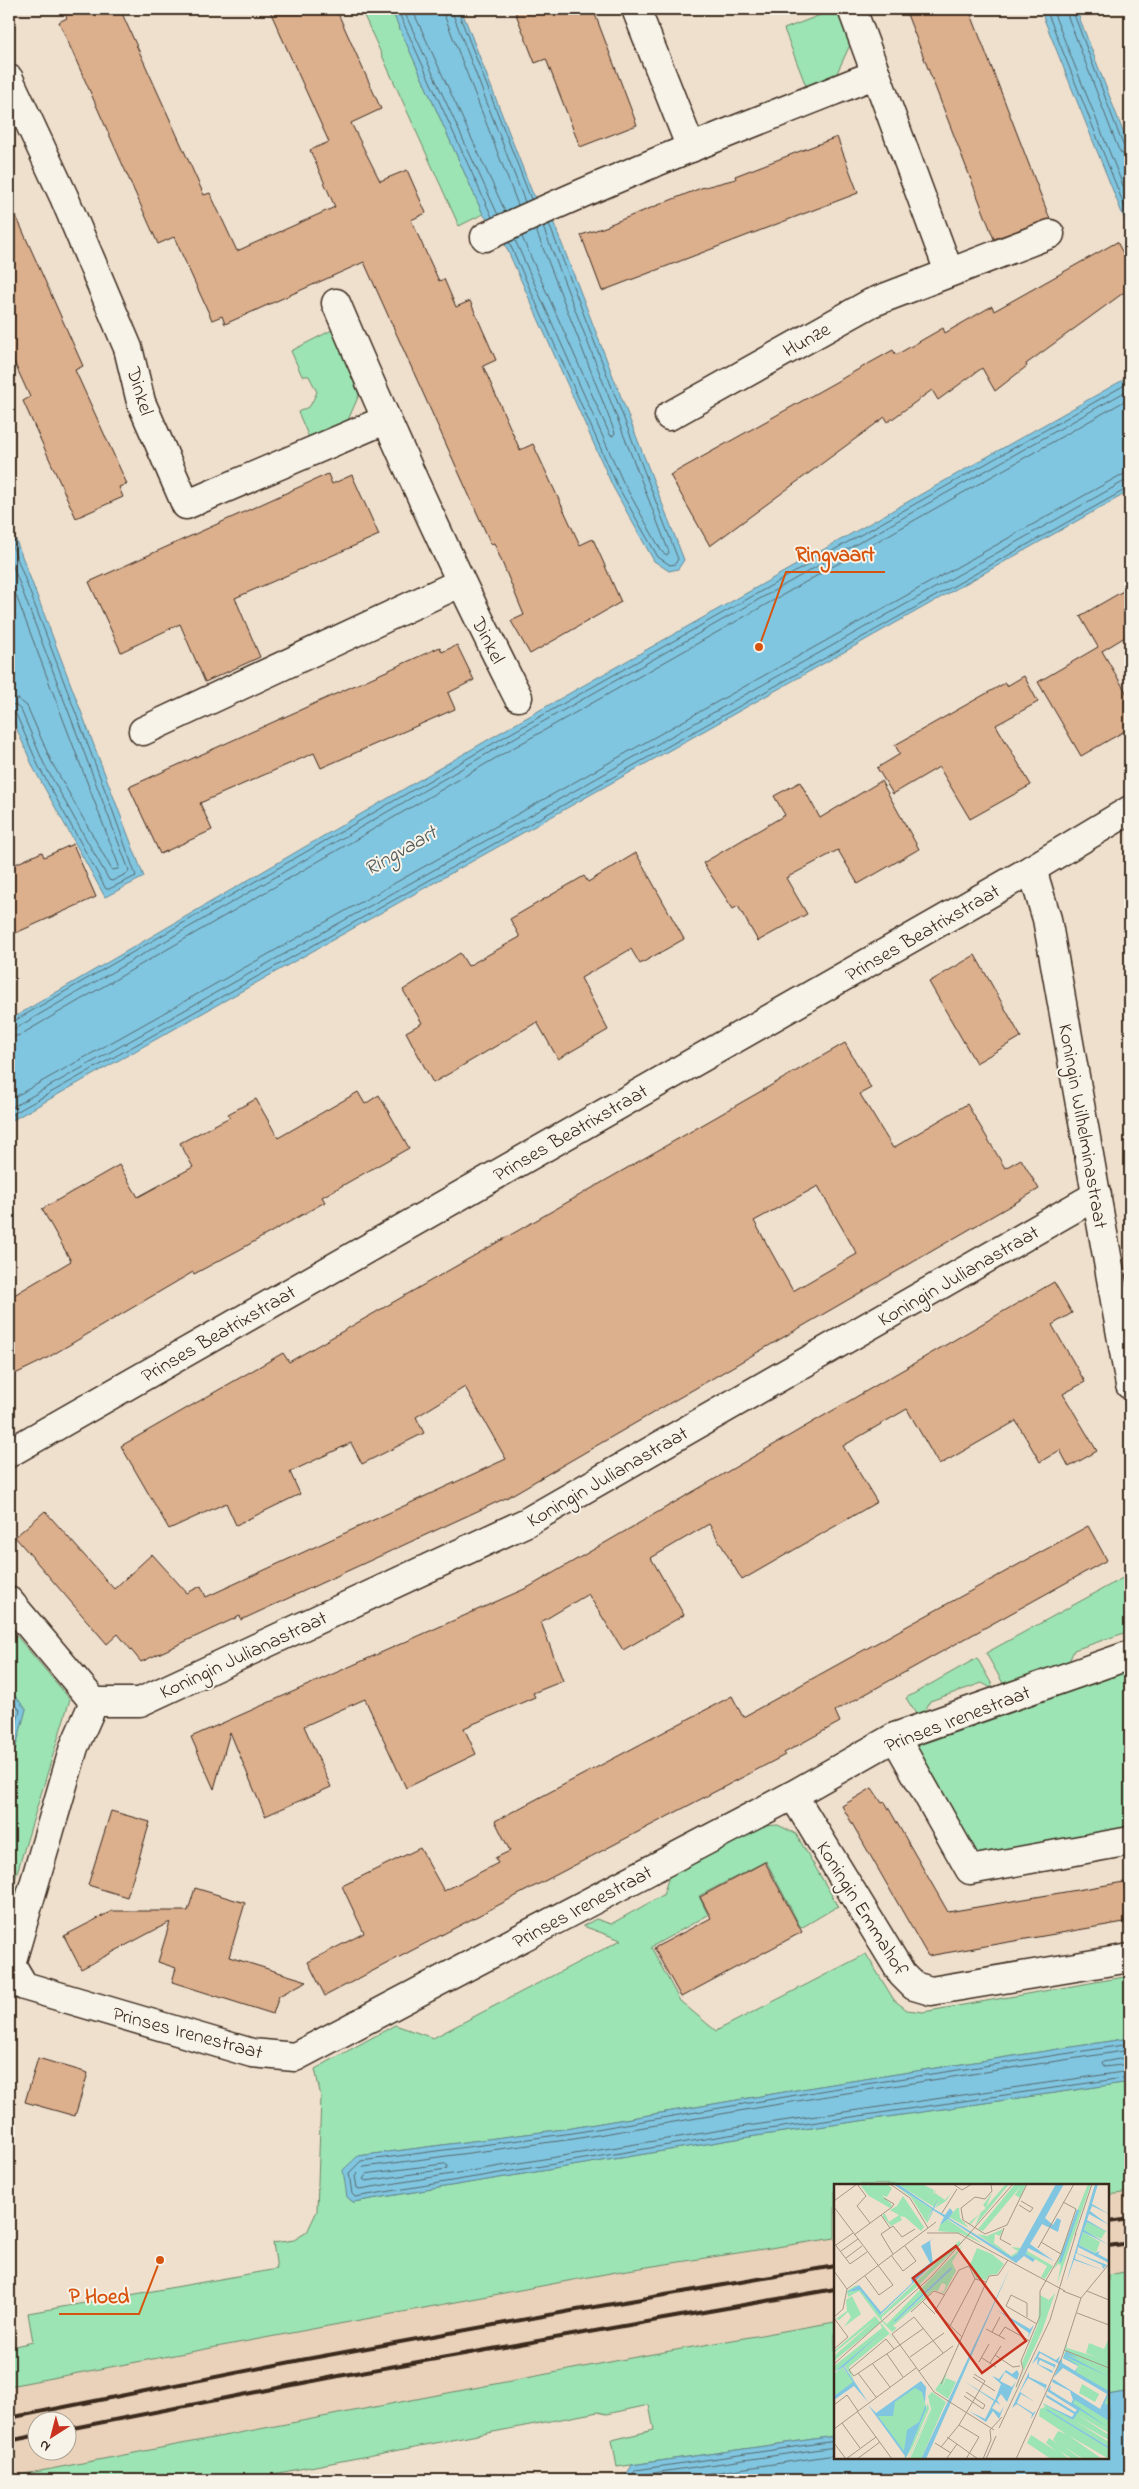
<svg xmlns="http://www.w3.org/2000/svg" width="1139" height="2489" font-family="'Indie Flower',sans-serif">
<style>
.built{fill:#e9d1ba;fill-rule:evenodd}
.green{fill:#9ce4b3;stroke:#6c8768}
.water{fill:#80c6e1;stroke:#648893}
.lines{fill:none;stroke-linecap:round;stroke-linejoin:round}
.shore{stroke:#57686c;stroke-width:1}
.building{fill:#dcaf8d;stroke:#3b2a1e;fill-rule:evenodd}
.pedestrian-casing{stroke:#3b2a1e;stroke-width:31}
.minor-casing{stroke:#3b2a1e;stroke-width:31}
.pedestrian{stroke:#f7f3e8;stroke-width:28}
.minor{stroke:#f7f3e8;stroke-width:28}
.rail{stroke:#3b2a1e;stroke-width:4}
.labels{text-anchor:middle;stroke-width:4;stroke-linejoin:round;paint-order:stroke}
.street-label{font-size:20px;fill:#3b2a1e;stroke:#f7f3e8}
.water-label{font-size:21px;font-style:italic;fill:#505958;stroke:#f7f3e8}
.inset-river{fill:none;stroke:#80c6e1;stroke-width:2.5}
.inset-road{fill:none;stroke:#a79787;stroke-width:1}
.view{fill:#c8321e;fill-opacity:0.15;stroke:#c8321e;stroke-width:2.5}
.inset-edge{fill:none;stroke:#3b2a1e;stroke-width:2.5}
.leader{fill:none;stroke:#d7540e;stroke-width:2}
.callout-dot{fill:#d7540e;stroke:#f7f3e8;stroke-width:2}
.callout-label{font-size:21px;text-anchor:middle;font-weight:bold;fill:#d7540e;stroke:#f7f3e8;stroke-width:4;stroke-linejoin:round;paint-order:stroke}
</style>
<rect width="100%" height="100%" fill="#efdfcd"/>
<filter id="ink" filterUnits="userSpaceOnUse"><feTurbulence type="fractalNoise" baseFrequency=".02" numOctaves="2"/><feDisplacementMap in="SourceGraphic" scale="10" xChannelSelector="R" yChannelSelector="G"/><feConvolveMatrix kernelMatrix="1 2 1 2 8 2 1 2 1" color-interpolation-filters="sRGB"/></filter>
<g filter="url(#ink)">
<g class="built">
<polygon points="1130,2192 1130,2271 1108,2275 1108,2195"/>
<path d="M835,2238V2322L636,2357L9,2477V2386L621,2271ZM38,2422H68V2452H38Z"/>
</g>
<g class="green">
<polygon points="361,9 391,9 483,214 459,226"/>
<polygon points="836,9 850,45 836,75 806,86 784,29"/>
<polygon points="332,330 359,395 348,420 310,440 298,412 310,406 317,392 309,376 302,376 291,351"/>
<polygon points="1130,1574 1130,1631 1074,1650 1068,1664 1005,1687 986,1653"/>
<polygon points="9,1627 70,1699 9,1899 9,1772 26,1709 9,1689"/>
<polygon points="977,1658 995,1690 982,1683 930,1701 923,1715 918,1717 906,1698"/>
<polygon points="1130,1671 1130,1835 972,1863 908,1749"/>
<polygon points="778,1825 796,1834 838,1906 801,1928 766,1861 699,1896 708,1915 651,1947 680,2001 716,2031 866,1954 894,2000 907,2010 923,2012 1130,1976 1130,2038 826,2085 572,2128 358,2156 347,2197 353,2202 742,2138 1130,2082 1130,2192 1108,2195 1108,2185 835,2185 835,2238 621,2271 9,2386 10,2347 33,2342 28,2313 277,2269 273,2243 294,2240 307,2232 317,2211 321,2097 315,2069 395,2025 433,2038 621,1940 583,1926 596,1919 611,1924 663,1895 669,1876 761,1826"/>
<polygon points="1130,2271 1130,2391 1108,2395 1108,2275"/>
<polygon points="835,2322 835,2436 617,2467 612,2440 654,2430 649,2405 607,2414 598,2412 242,2480 9,2480 9,2477 636,2357"/>
</g>
<g class="water">
<polygon points="391,9 461,9 532,192 553,221 684,560 678,569 669,571 654,561 613,487 504,242 483,214"/>
<polygon points="1040,9 1076,9 1130,150 1130,233"/>
<polygon points="1130,376 1130,491 9,1122 9,1020 503,731"/>
<polygon points="9,522 144,877 105,897 34,769 9,711"/>
<polygon points="9,1689 26,1709 9,1772"/>
<polygon points="1130,2038 1130,2082 742,2138 353,2202 347,2197 343,2170 358,2156 572,2128 826,2085"/>
<polygon points="1130,2391 1130,2480 623,2480 632,2465 835,2436 835,2458 1108,2458 1108,2395"/>
</g>
<g class="lines">
<g class="shore">
<polyline points="397,9 492,217"/>
<polyline points="403,9 498,215"/>
<polyline points="412,9 505,211"/>
<polyline points="443,9 445,17 518,205"/>
<polyline points="451,9 525,202"/>
<polyline points="457,9 531,199"/>
<polyline points="1046,9 1130,220"/>
<polyline points="1052,9 1130,203"/>
<polyline points="1065,9 1118,148 1122,154 1130,155"/>
<polyline points="1072,9 1123,145 1130,149"/>
<polyline points="522,237 610,435 613,436 615,433 536,230"/>
<polyline points="515,240 623,482 662,552 667,555 669,552 543,227"/>
<polyline points="509,242 617,485 658,557 670,565 675,564 678,559 549,224"/>
<polyline points="9,537 111,806 136,876 109,889 106,889 39,767 16,714 9,711"/>
<polyline points="9,556 129,870 128,873 112,881 109,880 44,764 21,710 15,705 9,704"/>
<polyline points="9,577 119,866 118,869 112,870 51,761 27,706 18,699 9,697"/>
<polyline points="9,1024 506,736 1130,382"/>
<polyline points="9,1030 16,1028 509,741 1130,389"/>
<polyline points="9,1038 20,1035 513,748 1130,398"/>
<polyline points="9,1100 1119,476 1130,473"/>
<polyline points="9,1109 1123,482 1130,480"/>
<polyline points="9,1116 1130,487"/>
<polyline points="9,1697 20,1710 9,1753"/>
<polyline points="1130,2044 826,2090 573,2133 361,2161 349,2173 352,2194 355,2197 741,2133 1130,2077"/>
<polyline points="1130,2050 827,2096 574,2139 364,2167 355,2176 357,2188 360,2189 740,2127 1130,2071"/>
<polyline points="1130,2057 1103,2062 1102,2064 1104,2067 1130,2064"/>
<polygon points="445,2164 448,2166 446,2169 366,2181 363,2179 367,2174"/>
<polyline points="628,2480 636,2470 835,2441"/>
<polyline points="636,2480 639,2475 835,2447"/>
<polyline points="664,2480 835,2455"/>
</g>
</g>
<g class="building">
<polygon points="62,9 120,9 204,195 210,193 237,251 335,207 310,150 329,142 269,9 336,9 381,109 351,123 380,181 407,170 426,213 411,220 439,281 444,279 456,307 470,301 496,360 483,366 520,450 533,444 580,545 593,539 621,602 530,654 511,621 524,615 494,543 491,544 364,262 225,324 222,316 212,320 174,237 158,244 59,22 67,18"/>
<polygon points="514,9 593,9 637,125 580,147 546,59 535,63"/>
<polygon points="905,9 969,9 1050,219 994,239"/>
<polygon points="837,137 858,193 602,291 581,235 608,226 608,225 701,188 736,179 735,176"/>
<polygon points="9,200 83,366 75,370 127,484 119,487 123,497 76,518 23,401 30,397 9,351"/>
<polygon points="1117,242 1130,266 1130,288 1026,364 1027,366 995,391 982,368 938,400 932,390 888,422 885,417 710,546 670,475 893,350 896,355 943,328 945,333 992,306 994,311"/>
<polygon points="328,474 332,484 352,475 379,535 235,598 260,657 205,682 180,624 121,652 89,582"/>
<polygon points="1130,587 1130,634 1102,651 1130,699 1130,728 1081,756 1038,682 1098,647 1080,616"/>
<polygon points="457,645 474,680 448,693 455,709 321,768 314,753 200,803 212,830 160,854 129,787 440,647 442,652"/>
<polygon points="1024,676 1038,702 996,725 1031,785 970,819 939,767 893,794 877,768 900,754 895,745 1005,683 1007,686"/>
<polygon points="881,781 919,849 858,884 838,850 786,878 807,914 758,941 738,906 733,909 703,863 785,815 774,796 800,782 820,818"/>
<polygon points="73,844 96,897 9,936 9,867 42,852 44,857"/>
<polygon points="636,853 684,939 640,964 631,949 581,978 608,1030 558,1059 537,1022 433,1083 406,1032 422,1023 403,990 460,953 468,966 520,937 510,919 584,876 588,882"/>
<polygon points="975,955 1021,1037 976,1063 929,982"/>
<path d="M845,1043L871,1088L860,1094L893,1148L967,1104L1005,1168L1021,1159L1039,1189L508,1497L241,1620L240,1616L141,1662L118,1634L107,1644L15,1537L45,1511L114,1589L152,1554L187,1593L201,1586L206,1597L506,1459L465,1387L416,1417L424,1433L362,1464L351,1443L290,1472L300,1494L236,1525L226,1503L169,1529L121,1446L283,1353L289,1362ZM818,1186L857,1254L793,1291L754,1221Z"/>
<polygon points="358,1092 365,1104 379,1095 409,1148 322,1197 325,1202 239,1250 194,1274 193,1272 42,1361 9,1377 9,1298 71,1261 42,1209 119,1165 138,1197 193,1167 180,1143 230,1117 228,1114 256,1099 278,1138"/>
<polygon points="1054,1282 1072,1313 1052,1325 1085,1382 1063,1394 1097,1451 1069,1467 1060,1450 1040,1462 1016,1421 939,1465 907,1409 843,1446 877,1502 742,1580 709,1524 651,1558 684,1615 623,1650 588,1594 541,1622 563,1681 533,1693 535,1697 464,1728 476,1754 406,1788 365,1699 304,1726 331,1787 265,1816 230,1732 214,1789 191,1737 529,1587"/>
<polygon points="1088,1526 1107,1560 835,1711 840,1722 784,1753 785,1755 325,1996 308,1962 364,1933 342,1886 420,1848 444,1891 498,1863 495,1858 510,1851 495,1821 732,1696 743,1717"/>
<polygon points="872,1788 882,1803 885,1802 948,1912 1124,1882 1125,1891 1130,1891 1130,1921 928,1956 842,1806"/>
<polygon points="111,1811 150,1822 127,1897 88,1885"/>
<polygon points="765,1862 802,1932 681,1997 654,1948 711,1918 700,1897"/>
<polygon points="195,1888 245,1903 229,1957 307,1981 279,1996 273,2014 172,1982 176,1968 158,1962 170,1922 81,1969 64,1936 112,1911 188,1911"/>
<polygon points="38,2058 88,2073 75,2116 25,2102"/>
</g>
<g class="lines">
<defs>
<polyline id="pedestrian" points="895,1737 970,1870 1130,1841"/>
<g id="minor">
<polyline points="636,9 691,148"/>
<polyline points="852,9 949,272"/>
<polyline points="9,79 64,197 128,348 141,402 186,505 385,420"/>
<path d="M485,237C613,177 745,126 876,74"/>
<path d="M336,303C393,437 452,568 518,697"/>
<polyline points="669,416 871,303 1050,234"/>
<polyline points="143,731 460,583"/>
<polyline points="1032,869 1047,919 1130,1385"/>
<polyline points="9,1453 1032,869 1130,810"/>
<polyline points="9,1601 94,1702 74,1747 11,1964 24,1986 252,2053 295,2057 793,1795 895,1737 1130,1655"/>
<polyline points="94,1702 140,1702 527,1522 1097,1195"/>
<polyline points="793,1795 902,1974 914,1986 931,1991 1130,1958"/>
</g>
</defs>
<use href="#pedestrian" class="pedestrian-casing"/>
<use href="#minor" class="minor-casing"/>
<use href="#pedestrian" class="pedestrian"/>
<use href="#minor" class="minor"/>
<g class="rail">
<polyline points="1108,2222 1130,2219"/>
<polyline points="1108,2246 1130,2243"/>
<polyline points="9,2418 301,2360 571,2311 835,2266"/>
<polyline points="68,2429 344,2375 835,2289"/>
<polyline points="9,2441 38,2435"/>
</g>
</g>
</g>
<g class="labels">
<g class="street-label">
<text transform="translate(806 339) rotate(-29)" y="7">Hunze</text>
<text transform="translate(141 391) rotate(73)" y="7">Dinkel</text>
<text transform="translate(489 640) rotate(63)" y="7">Dinkel</text>
<text transform="translate(922 932) rotate(-30)" y="7">Prinses Beatrixstraat</text>
<text transform="translate(1084 1126) rotate(80)" y="7">Koningin Wilhelminastraat</text>
<text transform="translate(570 1132) rotate(-30)" y="7">Prinses Beatrixstraat</text>
<text transform="translate(958 1275) rotate(-30)" y="7">Koningin Julianastraat</text>
<text transform="translate(218 1333) rotate(-30)" y="7">Prinses Beatrixstraat</text>
<text transform="translate(607 1476) rotate(-30)" y="7">Koningin Julianastraat</text>
<text transform="translate(243 1654) rotate(-25)" y="7">Koningin Julianastraat</text>
<text transform="translate(957 1718) rotate(-21)" y="7">Prinses Irenestraat</text>
<text transform="translate(582 1906) rotate(-28)" y="7">Prinses Irenestraat</text>
<text transform="translate(863 1908) rotate(58)" y="7">Koningin Emmahof</text>
<text transform="translate(188 2032) rotate(15)" y="7">Prinses Irenestraat</text>
</g>
<g class="water-label">
<text transform="translate(400 850) rotate(-30)" y="7">Ringvaart</text>
</g>
</g>
<g transform="translate(834 2184)">
<rect width="275" height="275" fill="#efdfcd"/>
<path d="M31,0L36,3L33,0H52L58,4L53,13L48,11L58,21L56,24L35,12L27,2ZM59,0L98,25L93,35L100,27L93,39L77,13ZM64,0H88L100,6L99,11L103,4L101,9L111,16L117,9L112,17L101,24L105,17L100,23ZM172,0H175L141,42L147,28L137,40L135,39L152,24L149,21L158,9L152,23ZM181,0H192L186,14L181,11L187,2L149,47L144,45ZM254,0H257L223,100L227,81L224,80L220,85ZM69,12L90,43L87,47L71,33L66,32L68,36L57,42L49,33V30H51L55,38L65,31L56,26L63,22ZM123,24H125L126,34L135,44L115,33ZM109,33L106,41L113,35L149,60L126,49L104,47ZM253,38L272,47L267,55L250,47ZM169,45L166,52L161,50L160,59L177,72L184,67L177,63L187,64L181,72L178,73L175,72L143,50L153,52ZM249,48L266,58L262,69L245,61ZM125,57L127,59L85,101L48,133V136L53,140L129,61L118,78L122,87L110,109L106,108L110,107L112,101L108,99L104,107L100,106L59,142L63,144L58,148L44,133L25,107L14,113L13,107L24,100L15,110L21,105L26,106L47,131ZM117,83L90,112L61,138V137ZM143,64L158,70L170,80L163,90L155,91L152,96L142,94L136,81ZM193,67L219,82L211,95L207,93L213,82L192,70ZM221,109L208,147L165,241L190,187L188,179L204,140L206,111L215,116ZM18,112L27,130L10,143L17,133L14,128L5,136L2,135L13,127L12,116ZM41,132L60,155L55,150L15,183L20,196L10,181L51,147L0,188V182L48,144L46,139L0,177V172L41,136L0,169V167ZM275,154V249L244,231L275,251V256L241,237L275,258V263L213,225L275,265V275L234,251L268,275H249L228,261L247,275H238L225,266L235,275H217L193,259L197,251L222,267L212,259L215,254L225,261L219,256L224,247L232,250L205,232L206,225L211,223L209,219L239,236L245,226L237,220L242,211L267,227L274,210L241,189L244,182L229,174L233,159V164L266,174L252,169L255,159L270,165ZM8,183L20,198L0,212V190ZM113,189L107,207L112,194L122,198L114,215L101,206ZM87,199L92,224L71,270L43,231ZM248,200L265,210L261,218L245,209ZM98,208L112,218L87,275H76L101,218L76,272L74,275L97,225L94,212ZM94,219L95,225L78,264L71,275Z" fill="#9ce4b3" fill-rule="evenodd"/>
<path d="M59,0H64L99,24L104,15L100,25L111,31L116,24L119,28L115,34L178,73L183,70L222,0H230L211,34L219,41L223,34L227,36L224,48L208,40L196,60L220,77L194,64L192,70L201,75L199,78L190,72L182,79L114,35L106,41L110,33L99,26L94,35L98,25ZM261,0H264L258,20L275,30L258,22L256,27L275,41L255,30L253,36L275,49L253,38L250,46L275,61L249,48L245,61L261,69L266,67L264,70L275,76V79L244,63L243,69L273,81L269,85L268,81L242,69L241,75L269,86L240,76L232,99ZM100,54L96,57L99,80L46,131L26,106L13,108L25,101L47,128L78,99L77,94L96,79L87,62ZM177,82L96,266L92,275H87ZM117,83L118,85L61,138L60,137ZM163,126L196,145L200,141L194,154L195,149ZM51,146L10,182L34,218L20,202L0,216V212L19,198L9,183L0,188ZM205,167L222,176L226,172L224,178L228,175V179L241,187L244,182L229,174L232,167L246,175L232,170L275,193L230,172L244,181L242,188L275,207L271,220L275,221V237L241,216L239,219L275,244L246,226L239,236L208,219L238,233L240,230L212,213L213,208V211L241,228L243,226L213,207L217,201L216,206L237,219L239,216L236,207L218,198L219,195L266,225L273,210L229,184L220,193L225,180L206,169L204,173L222,181L219,186L220,183L206,176L204,180L219,187L218,189L203,180L204,174L198,180ZM172,186L178,190L183,186L185,190L183,196L171,188L166,197L178,203L182,197L173,218L167,210L163,216L166,221L162,218L158,224L166,229L170,222L165,235L159,227L152,238L135,227L151,235L160,217L130,197L161,216L167,200L158,192L165,195ZM195,188V193L213,201L210,208L211,204L194,194L186,208L201,218L187,210L183,219L199,229L202,227L197,235L198,230L183,220L178,224ZM87,197L92,203L91,219L88,208L81,204L61,218L59,232H44L70,267L73,246L85,238L92,220V225L73,272L70,275L71,272L34,221L42,229ZM213,225L275,263V265L212,226Z" fill="#80c6e1"/>
<path class="inset-river" d="M226,78L244,26"/>
<path class="inset-road" d="M23,0L32,12L23,22L36,39M56,0L76,14L94,44M119,0L128,6L138,0M157,1L158,7L151,15L141,13L127,24L129,36L151,50L173,41L193,0M0,17L23,0M185,21L196,28L199,24L187,17M0,23L59,101L45,111L31,92M108,29L123,5M47,31L56,44M170,44L166,55L177,61M93,49H124L140,58M20,51L58,23L60,20L50,14M241,51L258,0M140,58L231,107M207,58L227,70M0,59L16,80L33,68M2,61L19,49M204,64L240,0M7,67L24,55M59,70L47,50L59,42L68,53L81,45M57,71L69,87L82,77L71,62M12,74L28,62M0,87L13,105M229,107L247,114M253,107L275,116M89,118L101,130M77,128L100,107L111,111M243,129L275,141M0,133L9,125L13,105L102,38M193,133V119L177,111L172,122L203,140M0,134L14,153L0,165M116,142L141,95M152,145L171,155M158,148L166,133M165,152L171,143L196,157M128,153L101,127L125,86L135,82L141,95L153,98M60,165L20,192L15,186L52,155L60,165L90,144M230,166L275,184M109,169L80,133L58,150L100,208L160,246M53,170L69,193M161,171L179,183L186,182M76,173L110,149M148,174L162,183M145,178L155,160M38,179L56,203M156,179L167,162M0,180L98,92L179,0M85,187L119,162M24,189L42,213M139,193L161,207M107,200L155,92L164,91L174,76M182,203L189,185L187,177L206,132V107L227,70L242,25L229,18M130,212L149,225L151,221L132,208M0,221L13,211L24,227M23,227L58,275M8,239L26,264M125,241L145,253L132,275M165,244L216,136L242,49M0,245L82,184M113,253L144,275M0,259L12,275M101,259L117,269M107,263L125,241L151,197L140,190M113,274L123,260M12,275L42,253M23,275L46,258M149,275L157,256L156,246L168,233M152,275L162,252M182,275L228,173L247,114L275,80"/>
<path class="view" d="M122,62L192,157L148,189L79,94Z"/>
<rect width="275" height="275" class="inset-edge"/>
</g>
<path class="leader" d="M759 647L786 572H885M160 2260L139 2314H59"/>
<g class="callout-dot">
<circle cx="759" cy="647" r="5"/>
<circle cx="160" cy="2260" r="5"/>
</g>
<g class="callout-label">
<text x="835" y="561">Ringvaart</text>
<text x="99" y="2303">P Hoed</text>
</g>
<rect width="1139" height="2489" fill="none" stroke="#f7f3e8" stroke-width="30"/>
<rect x="15" y="15" width="1109" height="2459" fill="none" stroke="#3b2a1e" stroke-width="2" filter="url(#ink)"/>
<g transform="translate(52 2436) rotate(216)"><circle r="24" fill="#f7f3e8" stroke="#aca397"/>
<path d="M0-4L9 19L0 12L-9 19Z" fill="#c8321e"/>
<text y="-8" font-size="14" font-weight="bold" text-anchor="middle" fill="#3b2a1e">N</text>
</g>
</svg>
